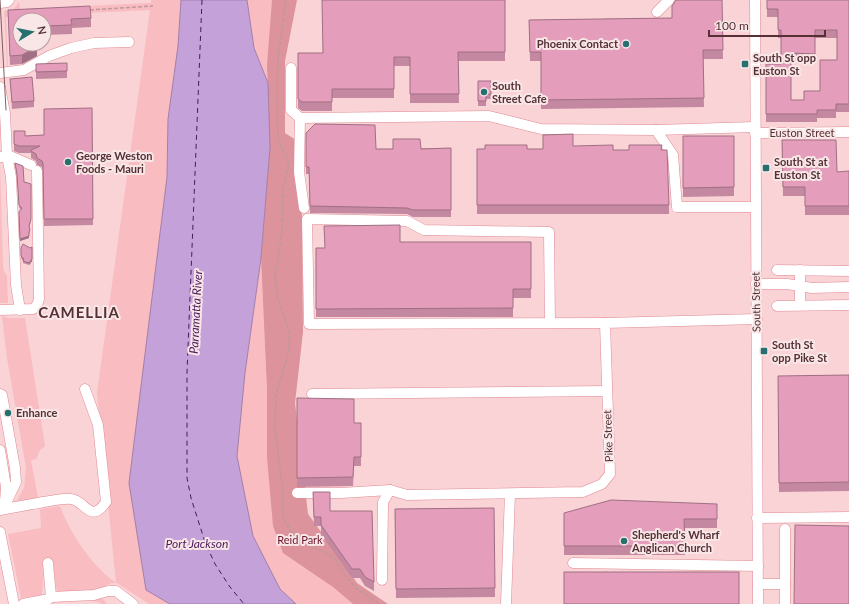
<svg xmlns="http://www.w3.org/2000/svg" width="849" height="604" font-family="Lato,sans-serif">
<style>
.green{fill:#f8bcc1}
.forest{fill:#dd939b}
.water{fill:#c5a1da;stroke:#a37fa8}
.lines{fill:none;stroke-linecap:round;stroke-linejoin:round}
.ferry{stroke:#491a5e;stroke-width:1;stroke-dasharray:5 4;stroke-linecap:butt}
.minor-casing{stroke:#e18993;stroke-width:11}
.path{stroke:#be999c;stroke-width:1.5;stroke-dasharray:4 2;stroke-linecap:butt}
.minor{stroke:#fff;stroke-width:10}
.tram{stroke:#815d60;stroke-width:1}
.wall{fill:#c488a1;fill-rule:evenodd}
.shaded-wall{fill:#a06f83}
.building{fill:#e49ebb;stroke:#a06f83;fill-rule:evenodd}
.poi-dot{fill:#26706f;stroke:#f9e6e7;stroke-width:1.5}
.labels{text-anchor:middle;stroke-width:4;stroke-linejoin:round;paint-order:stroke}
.poi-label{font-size:11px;font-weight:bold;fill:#553135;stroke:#f9e6e7;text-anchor:start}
.street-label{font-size:11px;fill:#553135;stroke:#f9e6e7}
.park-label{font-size:11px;fill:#6c162a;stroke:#f9e6e7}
.water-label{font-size:12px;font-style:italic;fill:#491a5e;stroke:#f9e6e7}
.district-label{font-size:15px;font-weight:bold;letter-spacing:1px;fill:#553135;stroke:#f9e6e7}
</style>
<rect width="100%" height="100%" fill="#f9d3d6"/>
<g class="green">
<path d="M151,0H181L178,46L168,119L167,177L163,213L146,589L170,604H149L117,583C106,582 103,588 101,597L107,604H102L88,598L59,603L52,563L44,568L42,595L21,598L8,534L41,528L40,509L60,506C69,532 93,567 116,583L97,393L150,10L6,17L8,67H7L4,11L13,10L19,2L20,9L151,3Z"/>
<polygon points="247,0 272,0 268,83 254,48"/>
<polygon points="0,164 3,265 4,271 7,276 8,303 0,303"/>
<polygon points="261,258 267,390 267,457 333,587 353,604 296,604 280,589 253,536 237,456 245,373"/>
<polygon points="2,316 8,318 25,318 45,446 40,450 36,459 31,460 38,498 16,502 24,488 26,468 7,358"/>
</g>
<polygon class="forest" points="272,0 297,0 285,61 285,133 296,140 302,218 303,332 295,403 308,514 343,562 357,583 388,604 353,604 333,587 283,553 273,526 267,457 267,390 261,258 270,147 267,65"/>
<polygon class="water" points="181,0 247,0 254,48 268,83 270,147 261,258 245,373 237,456 253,536 280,589 296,604 170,604 146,590 129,483 167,177 168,119 178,46"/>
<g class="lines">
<polyline class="ferry" points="202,0 187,372 187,478 191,498 205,542 215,564 230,587 244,604"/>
<defs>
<g id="minor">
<polyline points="755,0 758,604"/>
<polyline points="0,3 7,2 9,0"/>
<polyline points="657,12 669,0"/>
<polyline points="291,68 291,110 300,118"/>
<polyline points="0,73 24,70 49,56 71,48 94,43 129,42"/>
<polyline points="0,87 5,113 7,156 11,177 16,285 20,310"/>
<polyline points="656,130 673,155 677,207 755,207"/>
<polyline points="755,133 849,132"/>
<polyline points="0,157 10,156 31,165"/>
<polyline points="304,208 299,172 300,118 489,116 541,129 656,130 755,127"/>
<polyline points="777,270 849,271"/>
<polyline points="756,284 787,284 812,288 849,287"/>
<polyline points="800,305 800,270"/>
<polyline points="777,306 849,305"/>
<polyline points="0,310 33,309 37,305 39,299 37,171"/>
<polyline points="550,323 549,232 424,230 407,221 307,219 309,324 605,323"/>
<polyline points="0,394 2,395 15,468 16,482 8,499 0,506"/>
<polyline points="312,394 607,391"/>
<polyline points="0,450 6,487 5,502"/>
<polyline points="297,493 341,493 390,490 407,495 583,492 602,484 610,474 605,323 757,319"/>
<path d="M0,510C14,507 29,505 43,502C52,501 62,498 71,499C85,500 90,525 106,502L98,425L85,389"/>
<polyline points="757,518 849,517"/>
<polyline points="0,532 14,604"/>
<polyline points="573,563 758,566"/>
<polyline points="382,580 383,502 390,490"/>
<polyline points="758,584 785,584 785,529"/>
<polyline points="785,584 785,604"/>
<polyline points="51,597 94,595 108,591 116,591 133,604"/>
<polyline points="23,604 49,599 51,597 48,563"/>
<polyline points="506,604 510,494"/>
</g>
</defs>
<use href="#minor" class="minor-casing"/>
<g class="path">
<polyline points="286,0 278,58 277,104 278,140 289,163 286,177 283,187 282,233 275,277 278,299 288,327 289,336 289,351 276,394 275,427 283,494 283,517 289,528 296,537 305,544 325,552 336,560 346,577 356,588 380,604"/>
<polyline points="90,10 153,6"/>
</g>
<use href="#minor" class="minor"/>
<polyline class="tram" points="0,0 6,110"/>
</g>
<g class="wall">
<polygon points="505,0 505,61 458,61 459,103 410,103 410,66 394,66 394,98 332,98 332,111 302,111 298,108 298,53 323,53"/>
<polygon points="722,0 723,59 703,59 704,107 541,109 541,61 530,61 529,20 672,18"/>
<path d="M767,0H849V112H836V118H817V122H766V64H781V38H778V17H767ZM815,38H837V60L820,91L804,100H791V61L815,62Z"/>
<polygon points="8,10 91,18 91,27 72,28 72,34 44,35 44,20 20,20 37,56 22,64 10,65"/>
<polygon points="36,64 67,71 67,78 36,79"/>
<polygon points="10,79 34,101 34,107 12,109"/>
<polygon points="478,81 491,81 491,99 486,99 486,106 478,106"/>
<polygon points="92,108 93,225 44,226 43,171 42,167 37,165 36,161 31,158 31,153 19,153 14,151 14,131 25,136 44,135"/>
<polygon points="306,133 376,149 451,148 451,217 413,217 407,214 310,213 309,174 306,174"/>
<polygon points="683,136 734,136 734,196 683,197"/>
<polygon points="782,140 837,172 849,171 849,215 805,215 805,196 783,196"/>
<polygon points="573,146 613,150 662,150 669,205 669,214 477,214 477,149 543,149"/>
<polygon points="15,163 24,182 31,221 29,227 30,232 29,234 29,238 20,241 19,212 21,210 19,207 17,177"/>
<polygon points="400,242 531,242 531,298 513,298 513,317 316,317 316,248 325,248"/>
<polygon points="21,248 32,261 29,265 23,263 23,261 21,258"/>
<polygon points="849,375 849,491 779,492 778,376"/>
<polygon points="297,398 354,423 361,423 361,466 354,466 353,486 297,487"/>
<polygon points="313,492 330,511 374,582 374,591 365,586 360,578 352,578 321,534 321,526 314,526"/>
<polygon points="717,504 717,528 685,528 685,555 564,555 564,513"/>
<polygon points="494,508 495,597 396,598 395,509"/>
</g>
<g class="shaded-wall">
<polygon points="37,47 37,56 22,64 22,55"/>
<polygon points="29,236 29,238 20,241 20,239"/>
<polygon points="32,259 32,261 29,265 29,263"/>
</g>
<g class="building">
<polygon points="322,0 505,0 505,52 458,52 459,94 410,94 410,57 394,57 394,89 332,89 332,102 302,102 298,99 298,53 323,53"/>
<polygon points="676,0 722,0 723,50 703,50 704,98 541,100 541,52 530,52 529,20 672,18 672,6"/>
<path d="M767,0H849V104H836V110H817V114H766V64H781V30H778V9H767ZM815,30H837V60H820V91H804V100H791V53L815,54Z"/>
<polygon points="90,6 91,18 71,19 72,25 44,26 44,20 20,20 20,44 36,44 37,47 22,55 10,56 8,10"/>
<polygon points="67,63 67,71 36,72 36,64"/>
<polygon points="32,77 34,101 12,102 10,79"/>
<polygon points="478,81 491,81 491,94 486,94 486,101 478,101"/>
<polygon points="92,108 93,219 44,219 43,164 42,161 37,158 36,154 31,151 31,150 40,146 19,146 14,144 14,131 25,131 25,136 44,135 44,109"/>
<polygon points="315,124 375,125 376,149 393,149 393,139 420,139 421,149 451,148 451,210 413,210 407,208 310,206 309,167 306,167 306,133"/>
<polygon points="573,134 573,146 613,145 613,150 629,150 629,145 662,145 661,150 667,150 669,205 477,205 477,149 485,149 485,145 527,145 527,149 543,149 543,135"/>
<polygon points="683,136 734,136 734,187 683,188"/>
<polygon points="782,140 836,140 837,172 849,171 849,206 805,206 805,187 783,187"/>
<polygon points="15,163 23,166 24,182 31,184 31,219 29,226 30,230 29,232 29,236 20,239 19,212 22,208 19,205 17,174"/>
<polygon points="400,225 400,242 531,242 531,289 513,289 513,308 316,309 316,248 325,248 324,226"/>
<polygon points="23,244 30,248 32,247 32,259 29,263 23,261 24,259 21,256 21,248"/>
<polygon points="849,375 849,482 779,483 778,376"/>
<polygon points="297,398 354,399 354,423 361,423 361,457 354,457 353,477 297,478"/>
<polygon points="313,492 330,492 330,511 372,511 374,582 365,577 360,569 352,569 321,525 321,517 314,517"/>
<polygon points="611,500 717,504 717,519 684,519 685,546 564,546 564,513"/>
<polygon points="494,508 495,588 396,589 395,509"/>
<polygon points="795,525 849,526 849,604 794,604"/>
<rect x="564" y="572" width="175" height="32"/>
</g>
<g class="poi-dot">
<circle cx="626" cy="44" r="4"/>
<rect x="741" y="60" width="8" height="8" rx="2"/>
<circle cx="484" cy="92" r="4"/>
<circle cx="68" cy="162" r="4"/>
<rect x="762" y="164" width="8" height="8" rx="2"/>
<rect x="760" y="347" width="8" height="8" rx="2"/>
<circle cx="8" cy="413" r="4"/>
<circle cx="624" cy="541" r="4"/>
</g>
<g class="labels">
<g class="poi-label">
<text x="618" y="48" text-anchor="end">Phoenix Contact</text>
<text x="753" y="62">South St opp<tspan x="753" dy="13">Euston St</tspan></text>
<text x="492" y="90">South<tspan x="492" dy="13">Street Cafe</tspan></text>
<text x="76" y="160">George Weston<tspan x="76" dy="13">Foods - Mauri</tspan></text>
<text x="774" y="166">South St at<tspan x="774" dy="13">Euston St</tspan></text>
<text x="772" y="349">South St<tspan x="772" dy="13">opp Pike St</tspan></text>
<text x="16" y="417">Enhance</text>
<text x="632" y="539">Shepherd's Wharf<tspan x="632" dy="13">Anglican Church</tspan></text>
</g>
<g class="street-label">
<text x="802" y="137">Euston Street</text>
<text transform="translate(756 302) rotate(-91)" y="4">South Street</text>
<text transform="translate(608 436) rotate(-92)" y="4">Pike Street</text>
</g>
<g class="park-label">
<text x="300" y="544">Reid Park</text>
</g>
<g class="water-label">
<text transform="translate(196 312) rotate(-87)" y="4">Parramatta River</text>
<text x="197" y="548">Port Jackson</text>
</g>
<g class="district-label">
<text x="79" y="318">CAMELLIA</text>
</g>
</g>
<g transform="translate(32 32) rotate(80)"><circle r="19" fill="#f9e6e7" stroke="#b79ea0"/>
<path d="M0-3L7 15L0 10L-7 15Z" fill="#26706f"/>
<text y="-6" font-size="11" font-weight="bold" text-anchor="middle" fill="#553135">N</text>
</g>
<path d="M709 30v6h116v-6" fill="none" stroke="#553135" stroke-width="2"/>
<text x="715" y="30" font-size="12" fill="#553135" stroke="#f9e6e7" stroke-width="3" paint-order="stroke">100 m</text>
</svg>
